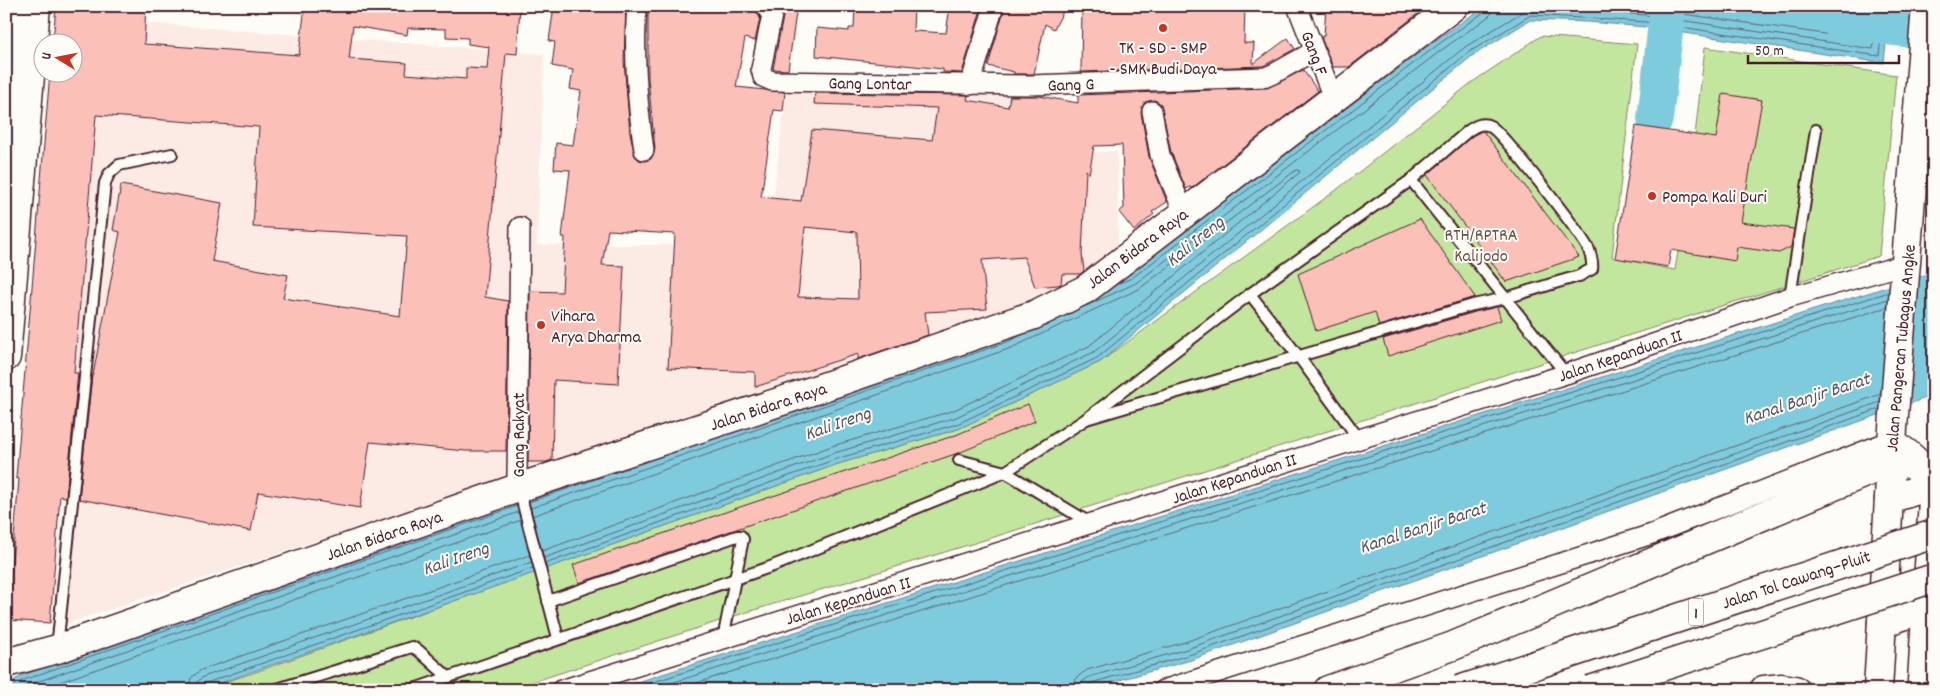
<svg xmlns="http://www.w3.org/2000/svg" width="1940" height="696" font-family="Dekko,sans-serif">
<style>
.built{fill:#fceae4}
.green{fill:#c3e69f;stroke:#868265}
.water{fill:#7fcbde;stroke:#6a8696}
.lines{fill:none;stroke-linecap:round;stroke-linejoin:round}
.shore{stroke:#5f6473;stroke-width:1}
.river{stroke:#7fcbde;stroke-width:36}
.building{fill:#fbc0b8;stroke:#4a1f2b;fill-rule:evenodd}
.lane-casing{stroke:#4a1f2b;stroke-width:14}
.street-casing{stroke:#4a1f2b;stroke-width:22}
.secondary-casing{stroke:#4a1f2b;stroke-width:31}
.highway-casing{stroke:#4a1f2b;stroke-width:31}
.lane{stroke:#fdfcf7;stroke-width:10}
.street{stroke:#fdfcf7;stroke-width:19}
.secondary{stroke:#fdfcf7;stroke-width:28}
.highway{stroke:#fdfcf7;stroke-width:28}
.highway-bridge-casing{stroke:#4a1f2b;stroke-width:31;stroke-linecap:butt}
.highway-bridge{stroke:#fdfcf7;stroke-width:28}
.poi-dot{fill:#c8321e;stroke:#fdfcf7;stroke-width:2}
.labels{text-anchor:middle;stroke-width:4;stroke-linejoin:round;paint-order:stroke}
.shield{fill:#fdfcf7;stroke:#806168;stroke-width:1}
.shield-label{font-size:16px;font-weight:bold;fill:#4a1f2b}
.poi-label{font-size:18px;fill:#4a1f2b;stroke:#fdfcf7;text-anchor:start}
.street-label{font-size:18px;fill:#4a1f2b;stroke:#fdfcf7}
.park-label{font-size:18px;fill:#685148;stroke:#fdfcf7}
.water-label{font-size:19px;font-style:italic;fill:#5a5361;stroke:#fdfcf7}
</style>
<rect width="100%" height="100%" fill="#fdfcf7"/>
<filter id="ink" filterUnits="userSpaceOnUse"><feTurbulence type="fractalNoise" baseFrequency=".02" numOctaves="2"/><feDisplacementMap in="SourceGraphic" scale="10" xChannelSelector="R" yChannelSelector="G"/><feConvolveMatrix kernelMatrix="1 2 1 2 8 2 1 2 1" color-interpolation-filters="sRGB"/></filter>
<g filter="url(#ink)">
<polygon class="built" points="94,19 544,54 537,245 741,245 750,203 774,193 788,77 1046,90 1065,154 1117,151 1118,253 1068,292 56,627"/>
<polygon class="green" points="1541,36 1637,44 1612,257 1675,270 1691,171 1705,47 1896,75 1879,256 991,538 741,614 508,690 200,690 253,673 838,464 958,429 1100,362 1335,191 1471,83"/>
<g class="water">
<polygon points="1485,6 1818,6 1889,12 1884,63 1645,27 1588,22 1530,20 1472,56 1100,362 958,429 838,464 531,574 200,690 6,690 6,685 23,675 1003,331 1129,274 1436,40"/>
<polygon points="1934,272 1934,395 1191,660 1084,690 612,690"/>
</g>
<g class="lines">
<g class="shore">
<path d="M1627,6L1867,40L1868,29C1851,26 1833,30 1832,6"/>
<polyline points="1115,285 1132,278 1439,44 1484,12 1487,6"/>
<polyline points="1086,306 1136,283 1443,49 1488,17 1492,13 1493,6"/>
<polyline points="529,502 628,468"/>
<polyline points="531,508 1007,342 1024,334"/>
<polyline points="532,516 1011,348 1139,289 1296,170 1300,171 1299,173 1089,346 952,411 832,446 542,551"/>
<path d="M544,558L834,453L954,418L1094,352L1465,47L1524,11L1531,9L1588,11L1646,15L1873,49L1876,23C1863,19 1841,25 1840,6"/>
<polyline points="545,564 836,459 957,424 1097,358 1469,52 1531,15 1646,22 1879,56 1883,17 1850,13 1847,11 1846,6"/>
<polyline points="6,689 26,679 517,506"/>
<polyline points="20,690 28,685 519,512"/>
<polyline points="37,690 521,520"/>
<polyline points="188,690 191,678 201,670 530,555"/>
<polyline points="195,690 197,682 203,677 532,562"/>
<polyline points="202,690 202,685 206,683 533,568"/>
<polyline points="628,690 1889,292"/>
<polyline points="649,690 1888,299"/>
<polyline points="674,690 1887,307"/>
<polyline points="1073,690 1076,678 1087,670 1185,642 1881,394"/>
<polyline points="1081,690 1082,682 1089,677 1187,649 1880,402"/>
<polyline points="1087,690 1088,685 1091,683 1189,655 1879,409"/>
</g>
<g class="river">
<polyline points="1839,22 1934,32"/>
<polyline points="1655,119 1668,6"/>
</g>
</g>
<g class="building">
<path d="M56,6H146L144,44L299,55L305,6H520L517,54L506,53L485,297L508,301L506,451H466L370,442L360,508L258,492L251,531L79,499L92,375H93L120,232L113,230L121,185L222,203L212,261L288,275L283,298L400,316L407,236L253,227L259,127L96,115L74,373H78L66,497L60,496L50,623L7,620L19,479L16,478L50,72H72V42H53ZM353,26L407,35L408,28L446,29V37L468,38V44L489,47L487,69L466,68V79L406,74L407,63L349,59Z"/>
<path d="M554,6H626L624,61L630,133L635,156L639,160L645,161L651,159L655,149L648,78V6L754,7L760,18L755,41L745,38L736,87L785,92L783,111L774,110L761,197L801,201L812,130L932,140L937,108L814,104L815,93L966,95L968,96L967,100L1008,107L1010,96H1039L1078,103V95L1267,88L1303,70L1318,91L1192,188L1190,187L1186,189L1171,152L1161,104L1155,100L1145,102L1142,107L1141,113L1149,157L1167,202L1152,212L1154,214L1134,231L1119,212L1124,208L1122,145L1094,146L1089,174L1086,170L1082,254L1084,271L1080,274H1062L1061,284L1058,285L1035,287L1024,257L982,260L987,309L925,312L928,335L858,359V354L755,387V372L668,368L675,234L608,230L602,265L624,266L618,384L554,380L552,460L546,462H528L530,291L562,292L565,237H562L570,170L554,169L556,143L573,145L581,91L570,89L573,70L552,66L555,42L549,41ZM805,227L857,232L858,299L798,297Z"/>
<polygon points="781,6 797,6 788,70 773,69 783,17"/>
<polygon points="855,6 914,6 913,31 946,33 950,6 982,6 962,73 943,72 943,69 816,56 817,28 849,31 849,28 854,28"/>
<polygon points="1005,6 1066,6 1054,29 1045,24 1034,74 1014,74 1014,72 988,66"/>
<polygon points="1082,6 1245,6 1244,43 1254,43 1253,64 1288,38 1295,49 1263,66 1081,72"/>
<polygon points="1326,6 1428,6 1349,67 1333,67 1322,40 1322,36 1324,36"/>
<polygon points="1723,94 1762,100 1741,222 1794,229 1791,247 1779,253 1737,247 1735,261 1671,250 1668,267 1615,258 1636,126 1716,138"/>
<polygon points="1482,131 1483,131 1579,257 1506,282 1427,175 1472,136"/>
<polygon points="1420,219 1475,297 1379,326 1375,312 1316,331 1298,274"/>
<polygon points="1497,307 1501,320 1388,356 1383,339 1475,312"/>
<polygon points="1028,404 1035,421 961,452 579,583 573,565 740,507 956,435"/>
</g>
<g class="lines">
<defs>
<g id="lane">
<polyline points="1411,180 1566,374"/>
<polyline points="1790,297 1816,130"/>
<path d="M1086,419L1473,305L1506,298L1558,282L1579,276L1592,269C1593,262 1591,256 1589,250C1581,234 1503,133 1490,126C1482,122 1475,126 1468,131L1411,180L1250,294L1299,357L1359,439"/>
<polyline points="959,460 1005,472 1090,523"/>
<polyline points="519,489 558,638"/>
<polyline points="548,601 737,536 741,536 743,539 723,639"/>
<polyline points="57,648 105,183 109,174 119,165 172,154"/>
<polyline points="274,690 412,647 418,650 448,677"/>
<polyline points="411,690 773,566 1005,472 1086,419 1250,294"/>
</g>
<g id="street">
<path d="M637,6C633,55 637,102 644,150"/>
<polyline points="765,6 772,15 761,69 763,77 772,81 1030,85 1266,77 1275,73 1314,51"/>
<polyline points="1297,6 1334,100"/>
<polyline points="970,85 994,6"/>
<polyline points="1152,111 1160,155 1184,213"/>
<polyline points="518,488 517,477 520,227"/>
<polyline points="561,690 1566,374 1790,297 1906,264"/>
<path d="M1163,690L1652,534L1892,440C1906,445 1918,456 1927,467"/>
</g>
<g id="secondary">
<polyline points="6,113 15,6"/>
<polyline points="6,357 36,6"/>
<polyline points="6,663 57,649 518,488 791,398 1034,315 1086,289 1454,6"/>
<polyline points="1922,681 1934,483"/>
<polyline points="1878,690 1893,428 1926,6"/>
</g>
<g id="highway">
<polyline points="1889,499 1934,485"/>
<polyline points="1882,623 1934,605"/>
<path d="M1328,690L1453,646L1891,462C1910,461 1924,468 1934,485"/>
<polyline points="1764,690 1782,688 1795,690"/>
<polyline points="1921,690 1934,654"/>
</g>
</defs>
<use href="#lane" class="lane-casing"/>
<use href="#street" class="street-casing"/>
<use href="#secondary" class="secondary-casing"/>
<use href="#highway" class="highway-casing"/>
<use href="#lane" class="lane"/>
<use href="#street" class="street"/>
<use href="#secondary" class="secondary"/>
<use href="#highway" class="highway"/>
<defs>
<g id="highway-bridge">
<polyline points="1459,690 1934,534"/>
<polyline points="1590,690 1934,578"/>
</g>
</defs>
<use href="#highway-bridge" class="highway-bridge-casing"/>
<use href="#highway-bridge" class="highway-bridge"/>
</g>
</g>
<g class="poi-dot">
<circle cx="1163" cy="28" r="5"/>
<circle cx="1652" cy="196" r="5"/>
<circle cx="541" cy="325" r="5"/>
</g>
<g class="labels">
<rect class="shield" x="1688.5" y="598.5" width="15" height="27" rx="4"/>
<g class="shield-label">
<text x="1696" y="618">1</text>
</g>
<g class="poi-label">
<text x="1163" y="53" text-anchor="middle">TK - SD - SMP<tspan x="1163" dy="21">- SMK Budi Daya</tspan></text>
<text x="1662" y="202">Pompa Kali Duri</text>
<text x="551" y="321">Vihara<tspan x="551" dy="21">Arya Dharma</tspan></text>
</g>
<g class="street-label">
<text transform="translate(1315 53) rotate(69)" y="6">Gang F</text>
<text transform="translate(870 83) rotate(1)" y="6">Gang Lontar</text>
<text transform="translate(1071 84) rotate(-2)" y="6">Gang G</text>
<text transform="translate(1137 248) rotate(-37)" y="6">Jalan Bidara Raya</text>
<text transform="translate(1900 348) rotate(-85)" y="6">Jalan Pangeran Tubagus Angke</text>
<text transform="translate(1620 355) rotate(-19)" y="6">Jalan Kepanduan II</text>
<text transform="translate(768 406) rotate(-18)" y="6">Jalan Bidara Raya</text>
<text transform="translate(518 435) rotate(-90)" y="6">Gang Rakyat</text>
<text transform="translate(1234 478) rotate(-18)" y="6">Jalan Kepanduan II</text>
<text transform="translate(384 535) rotate(-19)" y="6">Jalan Bidara Raya</text>
<text transform="translate(1796 579) rotate(-18)" y="6">Jalan Tol Cawang–Pluit</text>
<text transform="translate(848 600) rotate(-17)" y="6">Jalan Kepanduan II</text>
</g>
<g class="park-label">
<text x="1481" y="240">RTH/RPTRA<tspan x="1481" dy="21">Kalijodo</tspan></text>
</g>
<g class="water-label">
<text transform="translate(1194 240) rotate(-39)" y="7">Kali Ireng</text>
<text transform="translate(1806 397) rotate(-18)" y="7">Kanal Banjir Barat</text>
<text transform="translate(837 422) rotate(-19)" y="7">Kali Ireng</text>
<text transform="translate(1422 526) rotate(-18)" y="7">Kanal Banjir Barat</text>
<text transform="translate(455 557) rotate(-19)" y="7">Kali Ireng</text>
</g>
</g>
<rect width="1940" height="696" fill="none" stroke="#fdfcf7" stroke-width="25"/>
<rect x="12" y="12" width="1915" height="671" fill="none" stroke="#4a1f2b" stroke-width="2" filter="url(#ink)"/>
<g transform="translate(58 58) rotate(280)"><circle r="24" fill="#fdfcf7" stroke="#b5a4a5"/>
<path d="M0-4L9 19L0 12L-9 19Z" fill="#c8321e"/>
<text y="-8" font-size="14" font-weight="bold" text-anchor="middle" fill="#4a1f2b">U</text>
</g>
<path d="M1748 55v8h151v-8" fill="none" stroke="#4a1f2b" stroke-width="2.5"/>
<text x="1755" y="55" font-size="15" fill="#4a1f2b" stroke="#fdfcf7" stroke-width="4" paint-order="stroke">50 m</text>
</svg>
